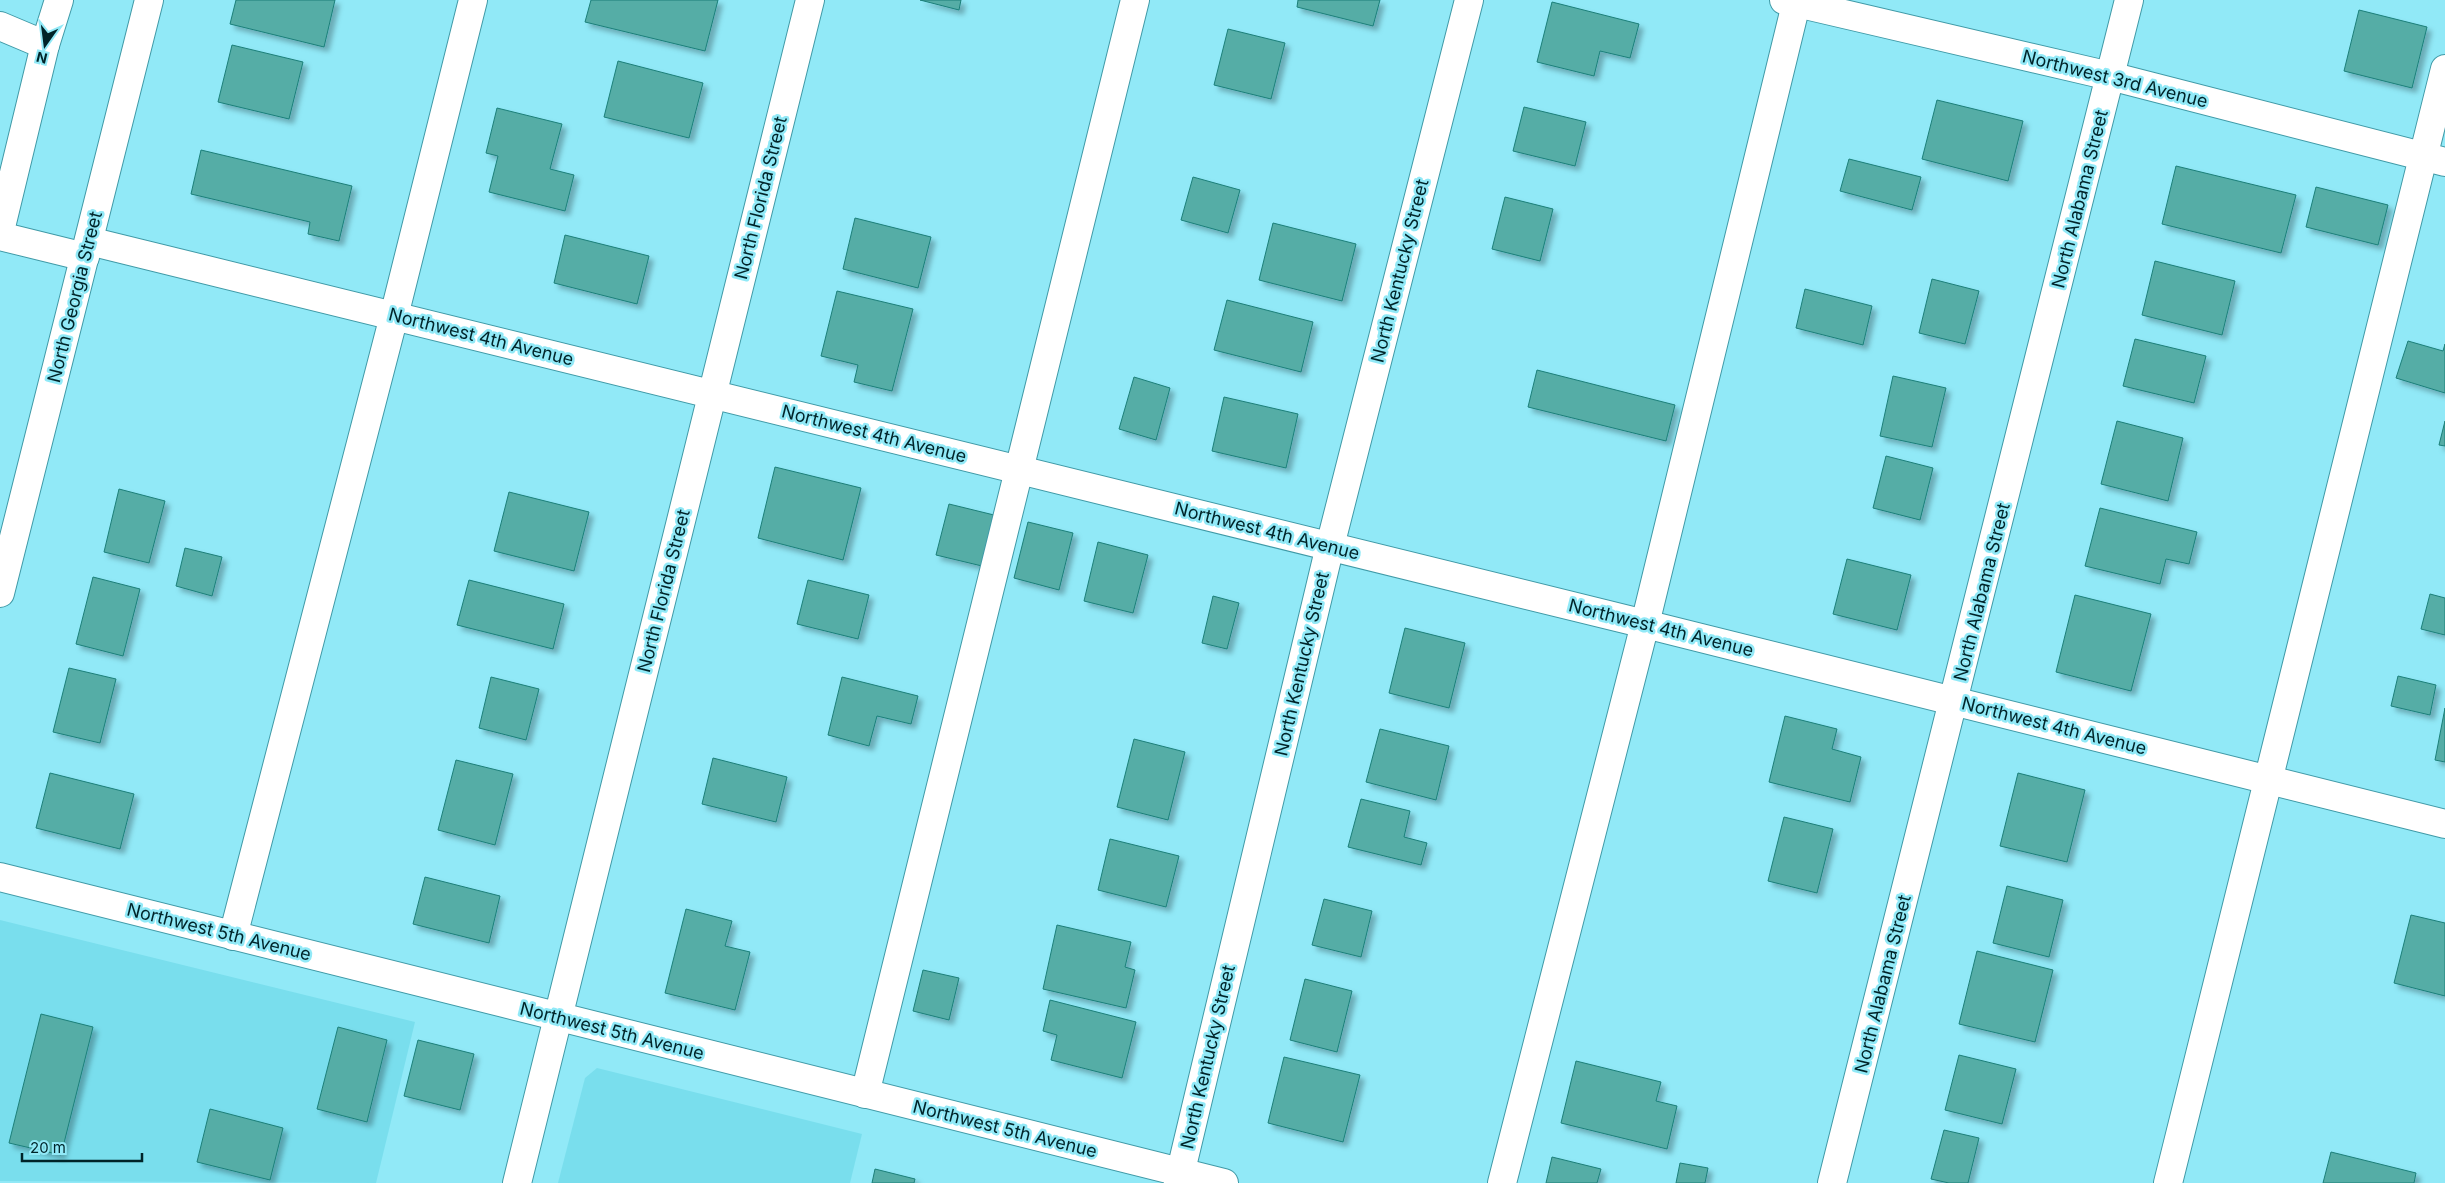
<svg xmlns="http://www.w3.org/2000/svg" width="2445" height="1183" font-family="Inter,sans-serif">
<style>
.built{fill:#79deed}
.building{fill:#54ada6;stroke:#1c7f79;filter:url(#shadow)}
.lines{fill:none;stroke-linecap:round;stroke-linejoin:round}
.minor-casing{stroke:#409aa7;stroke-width:30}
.minor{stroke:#fff;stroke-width:28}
.labels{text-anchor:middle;stroke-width:5;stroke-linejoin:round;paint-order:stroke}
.street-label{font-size:18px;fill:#002429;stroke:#91e9f7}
</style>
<defs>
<filter id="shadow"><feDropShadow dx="4.5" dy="4.5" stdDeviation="2.5" flood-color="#0004"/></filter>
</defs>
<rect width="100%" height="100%" fill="#91e9f7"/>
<g class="built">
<polygon points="0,920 415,1022 376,1183 0,1181"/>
<polygon points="597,1068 862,1134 850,1183 558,1183 585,1078"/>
</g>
<g class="building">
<polygon points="236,0 335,0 324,47 230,24"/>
<polygon points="591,0 718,0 705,51 585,22"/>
<polygon points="920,0 961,0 959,10"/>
<polygon points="1298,0 1380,0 1373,26 1297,7"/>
<polygon points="1552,2 1639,24 1630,58 1600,51 1594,76 1537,62"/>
<polygon points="2359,10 2427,27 2412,88 2344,71"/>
<polygon points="1228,29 1285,43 1271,99 1214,85"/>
<polygon points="232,45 303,62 289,119 218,102"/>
<polygon points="618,61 703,83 689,138 604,117"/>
<polygon points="1937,100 2023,121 2008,181 1922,159"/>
<polygon points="1524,107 1586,122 1575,166 1513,151"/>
<polygon points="497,108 562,124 550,169 574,175 565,211 489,192 498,156 486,153"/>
<polygon points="201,150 352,186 339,241 308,234 310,222 191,194"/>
<polygon points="1849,159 1921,177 1912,210 1840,191"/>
<polygon points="2176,166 2296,195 2281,253 2162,224"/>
<polygon points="1193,177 1240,190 1228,233 1181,220"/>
<polygon points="2316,187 2388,205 2378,245 2306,227"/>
<polygon points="1505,197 1553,209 1540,261 1492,249"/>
<polygon points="855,218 931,237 918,288 843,269"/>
<polygon points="1273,223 1356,244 1342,301 1259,280"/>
<polygon points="565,235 649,256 637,304 554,283"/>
<polygon points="2155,261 2235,281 2222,335 2142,315"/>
<polygon points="1932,279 1979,291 1965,344 1919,333"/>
<polygon points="1805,289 1872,306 1863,345 1796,328"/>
<polygon points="837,291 913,309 892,391 854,382 858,365 821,356"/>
<polygon points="1227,300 1313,322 1301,372 1214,350"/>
<polygon points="2135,339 2206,356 2194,403 2123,386"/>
<polygon points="2408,341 2443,351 2445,344 2445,393 2396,378"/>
<polygon points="1537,370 1675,405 1666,441 1528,407"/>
<polygon points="1893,376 1946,388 1932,447 1880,436"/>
<polygon points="1134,377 1170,388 1156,440 1119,429"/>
<polygon points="1224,397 1298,414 1286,468 1212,451"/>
<polygon points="2117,421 2183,438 2168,501 2101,484"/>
<polygon points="2445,421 2445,446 2439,445"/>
<polygon points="1886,456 1933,468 1920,520 1873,508"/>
<polygon points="775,467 861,488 843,560 758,538"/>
<polygon points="119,489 165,501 149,563 104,552"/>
<polygon points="509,492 589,512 574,571 494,551"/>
<polygon points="949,504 994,515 982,566 936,555"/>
<polygon points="2100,508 2197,532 2189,564 2166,559 2160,584 2085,566"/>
<polygon points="1028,522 1073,533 1059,590 1014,578"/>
<polygon points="1098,542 1148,555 1133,613 1084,601"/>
<polygon points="185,548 222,557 212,596 176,586"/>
<polygon points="1847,559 1911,575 1897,630 1833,614"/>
<polygon points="93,577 140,589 123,656 76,644"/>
<polygon points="469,580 564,604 553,649 457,625"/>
<polygon points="808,580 869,595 858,639 797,624"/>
<polygon points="2430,594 2445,598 2445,635 2421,629"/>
<polygon points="2075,595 2151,614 2131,691 2056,672"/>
<polygon points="1213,596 1239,603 1227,649 1202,643"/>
<polygon points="1405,628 1465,643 1449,708 1389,693"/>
<polygon points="69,668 116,679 100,743 53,732"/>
<polygon points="2398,676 2436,685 2430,715 2391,706"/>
<polygon points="491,677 539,689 526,740 479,728"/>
<polygon points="842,677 918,696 911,724 877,716 869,746 828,735"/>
<polygon points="2445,708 2445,762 2435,760"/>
<polygon points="1785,716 1837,729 1832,749 1861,757 1850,802 1769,782"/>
<polygon points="1380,729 1449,746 1436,800 1366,782"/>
<polygon points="1134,739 1185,752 1168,820 1117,807"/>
<polygon points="713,758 787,777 776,822 702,804"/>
<polygon points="456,760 513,774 495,845 438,830"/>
<polygon points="50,773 134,794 120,849 36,828"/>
<polygon points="2018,773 2085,790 2067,862 2000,846"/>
<polygon points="1361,799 1410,811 1404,837 1427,843 1421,865 1348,847"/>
<polygon points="1784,817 1833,829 1817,893 1768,881"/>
<polygon points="1110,839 1179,856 1166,907 1098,890"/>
<polygon points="425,877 500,896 489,943 413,924"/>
<polygon points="2007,886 2063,900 2049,957 1993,943"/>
<polygon points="1324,899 1372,911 1361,957 1312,945"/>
<polygon points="686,909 732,921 725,946 750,952 735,1010 665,993"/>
<polygon points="2411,915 2445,923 2445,996 2394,983"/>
<polygon points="1057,925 1131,942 1125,967 1135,970 1126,1008 1043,989"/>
<polygon points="1977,951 2053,970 2035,1042 1959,1024"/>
<polygon points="923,970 959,978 949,1020 913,1011"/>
<polygon points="1305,979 1352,991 1337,1052 1290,1040"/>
<polygon points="1050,1000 1136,1022 1122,1078 1051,1060 1057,1035 1043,1031"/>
<polygon points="41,1014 93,1027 61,1155 9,1143"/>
<polygon points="338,1027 387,1040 367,1122 317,1109"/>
<polygon points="418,1040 474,1054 460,1110 404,1096"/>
<polygon points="1959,1055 2016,1069 2002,1124 1945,1110"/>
<polygon points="1284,1057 1360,1075 1343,1142 1268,1123"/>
<polygon points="1576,1061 1661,1082 1656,1101 1677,1106 1667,1149 1561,1123"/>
<polygon points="210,1109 283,1128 270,1180 197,1162"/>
<polygon points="1944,1130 1979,1138 1968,1183 1949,1183 1931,1179"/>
<polygon points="2331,1152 2416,1173 2414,1183 2323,1183"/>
<polygon points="1552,1157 1601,1169 1597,1183 1546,1183"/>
<polygon points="1680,1163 1708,1168 1705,1183 1676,1183"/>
<polygon points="875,1169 915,1179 914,1183 872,1183"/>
</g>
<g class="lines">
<defs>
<g id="minor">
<polyline points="1784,0 2110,76 2445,162"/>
<polyline points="0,26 45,45 59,0"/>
<polyline points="0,231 45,45"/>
<polyline points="0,236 85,257"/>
<polyline points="89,241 1645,624 2445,824"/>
<polyline points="0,593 149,0"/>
<polyline points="0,877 1224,1183"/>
<polyline points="233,936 394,316 473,0"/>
<polyline points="865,1094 1135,0"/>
<polyline points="517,1183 810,0"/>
<polyline points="1178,1183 1330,546 1469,0"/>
<polyline points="1502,1183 1645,624 1797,0"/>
<polyline points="1832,1183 2129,0"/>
<polyline points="2168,1183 2445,69"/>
</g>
</defs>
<use href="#minor" class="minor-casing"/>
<use href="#minor" class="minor"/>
</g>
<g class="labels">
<g class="street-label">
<text transform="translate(2115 79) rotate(14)" y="6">Northwest 3rd Avenue</text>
<text transform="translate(761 198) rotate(-76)" y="6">North Florida Street</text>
<text transform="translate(2080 199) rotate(-76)" y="6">North Alabama Street</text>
<text transform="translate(1400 271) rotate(-76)" y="6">North Kentucky Street</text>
<text transform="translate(75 297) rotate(-76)" y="6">North Georgia Street</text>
<text transform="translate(481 337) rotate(14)" y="6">Northwest 4th Avenue</text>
<text transform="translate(874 434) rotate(14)" y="6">Northwest 4th Avenue</text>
<text transform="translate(1267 531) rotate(14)" y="6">Northwest 4th Avenue</text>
<text transform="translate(664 591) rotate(-76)" y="6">North Florida Street</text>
<text transform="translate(1982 592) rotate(-76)" y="6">North Alabama Street</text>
<text transform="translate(1661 628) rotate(14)" y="6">Northwest 4th Avenue</text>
<text transform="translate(1302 664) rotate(-77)" y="6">North Kentucky Street</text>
<text transform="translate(2054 726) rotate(14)" y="6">Northwest 4th Avenue</text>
<text transform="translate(219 932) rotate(14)" y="6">Northwest 5th Avenue</text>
<text transform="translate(1883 984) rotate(-76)" y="6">North Alabama Street</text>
<text transform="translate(612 1031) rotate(14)" y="6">Northwest 5th Avenue</text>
<text transform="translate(1208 1057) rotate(-77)" y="6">North Kentucky Street</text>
<text transform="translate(1005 1129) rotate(14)" y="6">Northwest 5th Avenue</text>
</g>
</g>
<g transform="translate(45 45) rotate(194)" stroke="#91e9f7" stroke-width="4" paint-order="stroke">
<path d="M0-4L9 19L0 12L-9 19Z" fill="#002429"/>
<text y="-8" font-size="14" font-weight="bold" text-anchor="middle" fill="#002429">N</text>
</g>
<path d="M22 1153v8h120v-8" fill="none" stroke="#002429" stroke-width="2.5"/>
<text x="30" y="1153" font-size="15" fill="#002429" stroke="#91e9f7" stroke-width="4" paint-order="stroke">20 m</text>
</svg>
